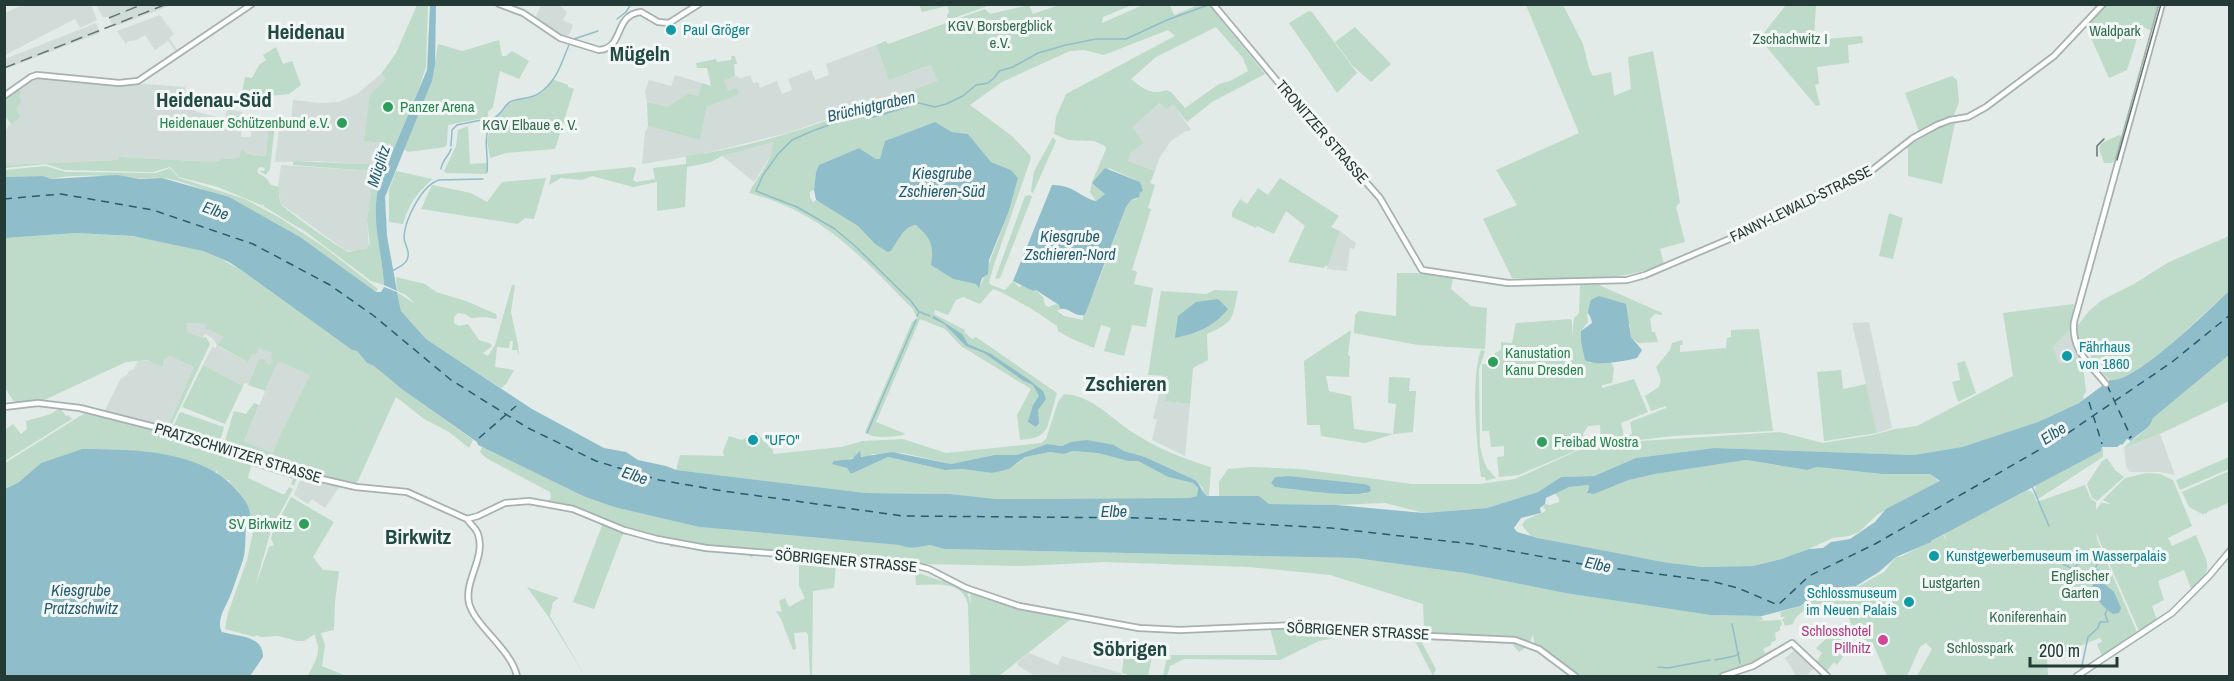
<svg xmlns="http://www.w3.org/2000/svg" width="2234" height="681" font-family="'Archivo Narrow',sans-serif">
<style>
.built{fill:#d1dbd7}
.green{fill:#bedac8;fill-rule:evenodd}
.water{fill:#90bdca;fill-rule:evenodd}
.lines{fill:none;stroke-linecap:round;stroke-linejoin:round}
.stream{stroke:#90bdca;stroke-width:1.5}
.ferry{stroke:#255d70;stroke-width:1.5;stroke-dasharray:8 6;stroke-linecap:butt}
.tertiary-casing{stroke:#a6b2af;stroke-width:8}
.secondary-casing{stroke:#9fb3ad;stroke-width:8}
.tertiary{stroke:#fff;stroke-width:4.5}
.secondary{stroke:#fff;stroke-width:5}
.tram{stroke:#5f7671;stroke-width:1.5}
.rail{stroke:#5f7671;stroke-width:1.5;stroke-dasharray:12 6;stroke-linecap:butt}
.culture-dot{fill:#0f9aa8;stroke:#f3f8f6;stroke-width:2}
.leisure-dot{fill:#2e9e5b;stroke:#f3f8f6;stroke-width:2}
.hotel-dot{fill:#d1479c;stroke:#f3f8f6;stroke-width:2}
.labels{text-anchor:middle;stroke-width:6;stroke-linejoin:round;paint-order:stroke}
.park-label{font-size:15px;fill:#336d4e;stroke:#f3f8f6}
.culture-label{font-size:15px;fill:#0d838f;stroke:#f3f8f6;text-anchor:start}
.leisure-label{font-size:15px;fill:#27864d;stroke:#f3f8f6;text-anchor:start}
.street-label{font-size:15px;fill:#243a36;stroke:#f3f8f6}
.hotel-label{font-size:15px;fill:#b23c85;stroke:#f3f8f6;text-anchor:end}
.water-label{font-size:16px;font-style:italic;fill:#255d70;stroke:#f3f8f6}
.district-label{font-size:21px;font-weight:bold;fill:#224a44;stroke:#f3f8f6}
</style>
<rect width="100%" height="100%" fill="#e3ebe8"/>
<g class="built">
<polygon points="25,4 91,5 97,20 80,28 75,19 5,55 5,13"/>
<polygon points="96,5 172,5 113,27 109,17 103,17"/>
<polygon points="541,5 559,5 567,12 563,20 573,25 569,35 563,36 558,34 538,20 536,16"/>
<polygon points="160,15 174,34 169,38 178,51 176,52 168,41 155,50 145,35 137,40 128,41 126,44 117,31"/>
<polygon points="96,23 100,33 5,69 5,59"/>
<polygon points="876,45 889,80 932,65 939,81 787,133 702,154 642,164 645,132 648,126 700,140 707,106 728,91 723,79 738,76 739,79 750,75 753,83 758,82 760,88 777,81 782,94 792,90 788,79 811,70 815,80 829,75 826,64"/>
<polygon points="381,74 386,79 364,141 391,144 383,166 316,161 275,162 280,121 291,122 293,100 320,103 339,102 357,94"/>
<polygon points="675,75 702,83 698,96 668,107 647,102 645,92 649,80 671,86"/>
<polygon points="37,78 126,86 146,84 185,87 186,96 191,98 194,110 197,112 225,119 227,109 242,112 241,137 251,137 251,129 268,131 266,156 244,153 239,158 222,159 215,162 119,157 118,160 5,165 5,134 8,126 21,117 16,109 19,97 22,94 19,89"/>
<polygon points="1161,103 1173,104 1191,130 1184,132 1170,142 1159,159 1155,171 1128,161 1131,152 1131,127"/>
<polygon points="773,142 773,152 754,182 722,156"/>
<polygon points="281,165 371,171 373,179 367,220 369,247 359,252 345,250 284,206 281,203 278,186"/>
<polygon points="1340,231 1356,243 1354,249 1350,248 1347,271 1327,269"/>
<polygon points="1869,322 1892,428 1877,433 1852,323"/>
<polygon points="187,323 206,324 206,328 223,337 217,345 221,348 248,362 253,352 259,347 273,354 273,363 269,366 259,359 248,384 245,383 243,386 203,365 212,347 216,348 217,345 212,338 205,334 203,338 187,332"/>
<polygon points="2070,330 2079,356 2059,365 2053,347"/>
<polygon points="170,356 194,367 168,424 171,426 169,429 161,425 136,419 134,421 104,412 121,378 127,375 129,371 134,369 138,360 164,363 166,357"/>
<polygon points="278,361 311,375 272,453 244,441"/>
<polygon points="1163,376 1168,376 1165,401 1190,404 1185,456 1152,440 1157,419 1153,419"/>
<polygon points="2160,434 2175,475 2160,472 2129,472 2126,465 2124,448"/>
<polygon points="302,475 338,484 339,487 325,508 312,499 308,504 294,495"/>
<polygon points="1797,648 1815,667 1806,676 1793,676 1795,674 1785,658"/>
<polygon points="1029,653 1058,665 1062,656 1121,673 1121,676 1035,676 1017,665 1018,662"/>
</g>
<g class="green">
<path d="M417,5H428L426,67L418,91L379,184C370,220 382,249 384,285L371,281L306,232L263,206L264,204L261,205L218,187L179,177L170,167L153,172L64,170L46,164L5,168V165L118,160L119,157L215,162L222,159L239,158L242,150L248,154L266,156L268,131L252,129L251,132L249,129L251,126L275,123L270,169L266,175L259,171H264L265,168L260,167L257,170L258,173L266,178L271,185L279,187C279,193 279,200 282,205C288,212 339,248 349,252L366,249L370,244L367,220L373,179L370,174L371,171L293,165V161L383,165L391,144L364,141L370,95L386,79L381,74L396,53Z"/>
<polygon points="919,5 919,4 987,5 985,7 948,20 947,16 949,11 947,6 922,12"/>
<path d="M1029,5L1033,14L1059,5H1132L1103,17L1102,23L1143,5H1170L1174,15L1198,5H1209L1265,74L1212,102L1187,122L1173,104L1166,109L1160,103L1132,127L1143,143L1131,152L1128,161L1155,171L1150,183L1155,185L1148,208L1151,209L1132,270L1137,272L1134,284L1153,288L1146,327L1132,325L1124,356L1104,351L1111,328L1101,325L1094,348L1070,338L1058,331L1057,326L1032,309L1001,292L993,289L980,304L963,297L956,300L948,315L935,310L934,314L965,330L964,332L972,339L976,337L1057,393L1047,428C1041,438 1031,439 1020,440L1017,415L1031,389L961,346L945,329L920,319L876,422L906,434C895,437 874,440 865,432L912,322L917,318L913,309C861,257 824,213 749,193C757,176 773,162 773,142L722,156L711,162L687,167L685,207L657,211V182L633,187L592,176L582,180L561,178L549,185L551,175L633,167L636,169L633,180L636,182L655,179L653,168L686,164V156C772,146 856,109 938,81L931,65L889,80L876,45L886,41L888,44L985,9L990,14ZM1216,27L1243,58L1248,71L1230,81L1219,84L1185,108L1171,92L1166,90C1152,96 1142,88 1131,79L1156,57ZM1168,30L1175,36L1066,94L1056,117L1054,134L1068,140L1094,141L1105,146L1106,149L1092,182L1090,192L1096,201L1105,194L1099,187L1109,168L1140,182L1137,199L1131,200L1126,207L1099,280L1083,315V320L1064,316L1057,311L1060,309L1059,305L1056,304L1048,307L1045,305L1043,297L1036,290L1033,291L1023,285L1019,287L1013,281L1005,290L991,285L989,282L993,268L1031,158L1030,155L1012,136L970,105L1002,82L1070,51L1084,50L1104,55ZM935,122L952,132L968,134L991,162L1011,170L1018,178L1009,211L981,285L953,279L931,265C932,241 934,241 916,225C903,228 897,241 891,251L875,244L858,226L816,200L813,202L810,197V192L814,190L816,172L819,165L859,148L876,159H881L885,145L891,139Z"/>
<path d="M1526,5H1563L1583,44L1589,68L1593,76L1611,72L1614,96L1631,89L1628,57L1653,51L1680,202L1676,207L1685,242L1660,249L1664,264C1616,284 1563,278 1512,278L1483,219L1517,205L1496,170L1579,133Z"/>
<polygon points="1786,5 1816,5 1814,40 1862,36 1863,43 1848,45 1849,63 1817,67 1819,84 1815,85 1820,105 1816,106 1764,44 1763,34"/>
<polygon points="2107,5 2159,5 2152,31 2141,26 2127,70 2109,78 2086,27"/>
<polygon points="1309,11 1312,12 1357,73 1337,93 1289,23"/>
<polygon points="1355,27 1391,64 1371,82 1352,65 1335,42"/>
<polygon points="499,40 502,56 506,56 512,51 529,61 519,79 500,71 493,107 488,112 488,117 448,125 447,144 445,147 408,152 404,149 432,81 438,44 462,51"/>
<polygon points="276,47 283,64 292,61 301,85 289,94 271,96 242,92 245,77 252,78 259,65 266,60 263,55"/>
<polygon points="731,56 735,56 737,64 734,64 735,76 724,80 728,91 737,88 739,94 707,106 700,140 648,126 647,102 668,107 688,94 698,96 702,83 711,86 707,68 697,68 696,63 716,59 717,62 731,60"/>
<polygon points="1952,76 1957,80 1959,102 1954,115 1934,123 1919,131 1905,93"/>
<path d="M552,79L568,85V87L574,89L555,149L506,153L490,158L487,140L493,119C502,113 504,106 511,103C529,93 540,101 552,79Z"/>
<polygon points="19,89 22,94 19,97 22,101 16,109 21,117 11,124 5,116 5,100"/>
<polygon points="1955,123 1942,184 1908,176 1908,146 1938,128"/>
<polygon points="468,126 470,164 487,163 487,174 446,173 444,171 456,146 458,130"/>
<polygon points="2119,135 2122,137 2116,158 2112,163 2104,163 2099,148 2102,143"/>
<polygon points="1053,137 1056,141 1033,193 1031,191 1034,171"/>
<path d="M46,166L66,172L156,173L170,168L179,178L245,199L280,218L324,247L378,289L376,292L368,287C315,247 267,212 205,190C191,185 175,179 161,178C153,177 145,179 138,178C110,176 79,173 51,179L43,176L5,177L4,170Z"/>
<path d="M396,171L433,179C418,191 408,205 403,224L389,222V190Z"/>
<polygon points="546,178 534,219 525,218 518,224 421,209 432,185 471,193 487,202 502,182"/>
<polygon points="1280,178 1339,216 1331,227 1340,231 1328,266 1325,266 1324,268 1288,262 1305,226 1286,211 1274,234 1257,226 1256,228 1232,217 1232,212 1240,199 1247,204 1258,188 1268,195"/>
<polygon points="1030,195 1032,197 1000,278 995,279 1025,196"/>
<polygon points="1889,213 1903,218 1893,259 1879,256"/>
<polygon points="76,233 145,237 203,251 221,259 244,272 352,350 357,351 367,363 374,366 403,390 473,440 469,448 449,432 424,419 396,397 356,485 281,467 223,447 234,411 246,414 254,403 259,405 244,441 272,453 310,375 278,361 265,391 248,385 259,359 266,360 265,362 269,365 273,362 271,357 272,353 259,348 256,354 253,353 248,362 217,345 223,337 205,328 206,324 187,323 187,332 203,338 206,337 210,344 172,424 169,423 194,367 170,356 165,359 162,367 147,360 126,362 40,402 15,403 5,388 4,238"/>
<polygon points="2229,236 2229,291 2167,348 2142,367 2140,365 2141,367 2126,378 2113,382 2089,363 2091,357 2089,352 2083,354 2079,347 2080,346 2075,329 2089,311 2102,300 2134,284 2169,262"/>
<polygon points="1397,273 1416,273 1453,278 1451,289 1471,306 1487,308 1485,349 1418,345 1354,333 1355,315 1359,311 1396,316"/>
<polygon points="396,277 425,284 436,292 466,301 496,314 497,317 496,319 486,317 471,318 465,314 458,313 454,317 454,323 459,326 468,324 479,340 491,344 492,346 483,353 488,356 495,345 512,285 515,285 511,312 518,345 519,356 517,350 512,350 513,341 510,341 509,348 497,347 495,367 514,370 506,384 501,388 426,339 401,311 397,292 415,304 406,295 397,291"/>
<polygon points="1580,285 1599,285 1662,313 1662,315 1655,314 1650,319 1652,332 1655,332 1658,342 1638,343 1631,337 1630,324 1587,314 1588,322 1581,331 1589,363 1611,362 1614,369 1612,383 1602,385 1602,388 1634,379 1648,412 1621,423 1624,436 1632,434 1630,422 1666,408 1666,406 1651,411 1645,396 1659,387 1661,380 1656,367 1670,350 1672,343 1682,340 1683,345 1680,345 1680,352 1726,348 1727,338 1731,337 1731,330 1759,329 1773,431 1673,436 1605,444 1604,442 1601,442 1600,425 1588,426 1583,434 1587,446 1519,475 1499,477 1497,457 1504,456 1504,446 1491,447 1489,431 1482,431 1482,364 1495,364 1495,353 1501,350 1501,342 1512,343 1516,323 1570,319 1572,321 1572,337 1574,318 1579,313"/>
<path d="M1215,290L1238,291C1232,320 1234,322 1207,334L1208,360L1193,368L1190,404L1165,401L1168,376L1148,375L1161,291L1206,294Z"/>
<path d="M2074,304L2070,330L2053,347L2059,364L2079,356L2081,361L2079,364L2083,365L2086,392L2083,396L2084,399L2079,403L2038,422L1962,447L1914,455L1714,448L1636,458L1594,476L1561,477L1538,492L1487,508L1424,513L1385,503L1337,505L1269,504L1258,496H1219V482L1228,469L1252,467L1300,469L1412,484H1480L1515,479L1579,450L1641,441L1780,432L1823,443L1873,435L1895,429L1917,426L2013,376L2003,313ZM1289,476L1365,484L1371,488V491L1364,494C1348,493 1280,492 1271,483L1275,477Z"/>
<polygon points="1351,330 1348,355 1350,356 1349,377 1326,376 1329,391 1351,396 1354,429 1393,434 1396,404 1388,403 1389,377 1410,378 1409,391 1416,391 1413,432 1394,434 1365,443 1321,436 1320,425 1307,425 1304,361"/>
<path d="M1481,350L1485,351L1479,369L1480,446L1483,459L1487,468L1496,478L1486,481L1485,477H1481C1477,445 1470,380 1481,350Z"/>
<path d="M2229,355V401L2162,433L2124,448C2134,436 2148,433 2153,418Z"/>
<polygon points="1965,361 1976,393 1958,402 1952,382 1960,380 1957,363"/>
<polygon points="203,365 243,386 225,424 182,407"/>
<polygon points="1841,370 1843,389 1866,384 1877,433 1824,441 1817,372"/>
<path d="M1064,394C1090,395 1109,416 1129,430C1153,446 1182,459 1211,467L1209,496L1204,495L1203,488L1195,480L1145,457L1124,451L1114,445L1071,442L1062,446L1047,444L1017,455H994L951,464L903,453L872,454L868,457L856,456L837,464L847,468L851,474L888,457L945,470L962,469L992,473L1017,464L1025,457L1050,452L1064,454L1072,451L1098,453L1128,461H1138L1168,477L1193,483L1198,488L1197,496L1189,498L997,499L950,494L866,493L676,470L680,455L724,456L723,451L729,436L742,440L756,432L773,450V454L841,447L863,441L903,439L946,453L1041,443L1046,439L1058,402Z"/>
<polygon points="60,408 66,416 68,415 72,419 5,461 5,430 13,424 21,434 27,429 26,421 51,414"/>
<path d="M83,411L189,438L298,475L294,486L291,484L293,479L251,466L248,478L282,494H285L289,487L293,489L271,530L255,587L269,547L274,545L271,539L273,531L291,497L334,522L313,557L323,570L339,571L335,602L334,630L317,634L321,633L325,645L322,666L346,676H308C311,668 319,658 318,648C318,642 315,639 315,634L304,641H297L278,636L261,637L256,635L255,637L225,629L228,613L247,560L255,523L248,521C253,506 240,492 229,482L230,480H227L218,474L217,470L215,473L183,460L155,454L119,449H82L41,463L19,482L5,489V463L80,416L86,413L100,418Z"/>
<polygon points="180,412 224,427 219,444 174,431 173,427"/>
<path d="M482,447L583,496L614,507L699,527L899,545C913,550 917,547 930,545L944,549L1355,558L1465,573L1565,593L1710,615L1761,616L1763,620L1756,621L1781,620L1782,626H1780V630L1775,633L1776,640L1771,643V645L1763,649L1765,653L1776,648H1780C1760,662 1740,671 1717,676H1577L1535,645L1533,635L1529,643L1515,639L1430,634L1427,628H1424L1423,604L1330,575L1249,567L1105,562L1022,566L927,564L923,566L731,550L657,539L547,502L551,498L550,492L486,458L480,452Z"/>
<polygon points="2103,447 2103,457 2038,499 2035,493 2036,485 2101,451"/>
<polygon points="2229,457 2229,469 2180,490 2176,480"/>
<polygon points="2107,458 2115,470 2124,477 2097,501 2092,498 2087,484 2102,461"/>
<polygon points="1745,460 1807,470 1817,467 1881,474 1930,474 1940,482 1878,514 1859,532 1849,536 1833,538 1795,555 1753,566 1702,567 1663,562 1585,548 1531,536 1522,525 1525,520 1544,512 1546,510 1543,507 1545,504 1550,505 1559,502 1559,498 1554,493 1569,487 1587,485 1589,487 1587,491 1594,494 1629,480 1655,474"/>
<polygon points="2229,471 2229,502 2226,504 2227,506 2225,504 2217,508 2217,510 2216,508 2207,512 2207,514 2204,513 2204,515 2189,507 2182,492"/>
<path d="M2146,473L2160,474L2173,480L2192,526L2168,538L2172,546L2196,535C2207,565 2216,565 2192,591L2184,570L2158,581L2164,600L2152,606L2157,620L2139,631L2096,533L2097,539L2137,632L2102,656L2097,644L2102,642L2100,638L2047,659L2048,676H1917L1932,649L1926,643L1920,647L1907,676H1887L1874,646L1857,634L1852,626L1837,646L1845,654L1837,665L1834,662L1826,672L1816,663L1822,653L1816,648L1840,626L1852,625L1847,614H1832L1830,602C1817,604 1796,611 1793,624L1785,626L1782,619L1786,617H1781L1780,612L1800,606L1811,598L1822,594H1833L1846,587L1859,586L1884,572L1896,557L1902,556L1943,535L1947,541L1944,534L2028,490L2033,493L2037,502L2085,485L2091,499L2096,502V510L2101,503L2111,504L2103,500L2125,478Z"/>
<polygon points="603,523 608,526 719,552 754,554 752,558 747,554 720,552 679,546 671,547 667,543 624,534 622,536 594,609 573,602"/>
<path d="M799,557L914,566L915,572L942,581L944,578L966,589L971,604L970,591L1008,604L1071,619L999,676H970L968,605C963,580 936,585 916,585L915,572L906,567L839,561L836,564L834,588L813,591L812,676H810L808,635L806,632L794,633L796,649L793,650L781,619L776,611L782,612L779,601L785,598L789,607L805,598L799,586Z"/>
<polygon points="527,587 559,598 553,602 550,616 585,676 548,616"/>
<polygon points="1298,627 1514,642 1528,646 1519,652 1512,644 1426,640 1422,643 1436,669 1433,676 1416,643 1412,640 1343,636 1319,641 1280,660 1184,659 1170,666 1167,676 1163,676 1166,661 1171,659 1171,656 1168,655 1277,655 1270,628"/>
<polygon points="1124,653 1165,655 1152,656 1148,676 1132,676 1122,673"/>
</g>
<g class="water">
<path d="M430,5H436L435,65L432,81L385,197L387,236L397,291L384,285C382,249 370,221 379,184L427,70Z"/>
<path d="M935,122L952,132L968,134L991,162L1011,170L1018,178L1009,211L989,260L988,274L982,278L979,288L976,284L953,279L931,265C933,243 932,240 916,225C903,227 898,241 891,251L888,252L875,244L858,226L816,200L814,190L816,172L819,165L859,148L876,159H880L885,141Z"/>
<path d="M1105,168L1140,182L1143,191L1140,192L1139,197L1131,200L1126,207L1086,312L1084,315C1074,317 1069,307 1060,309L1059,305L1036,290L1033,291L1013,281L1052,185C1075,185 1079,197 1096,201L1105,194L1092,183Z"/>
<path d="M117,175L140,179L162,178L229,197L300,237L376,292H381L384,287L397,292L401,311L426,339L532,409L604,448L626,452L638,460L666,466L676,470L866,493L950,494L997,499L1189,498L1197,496L1198,488L1193,483L1168,477L1138,461H1128L1098,453L1072,451L1064,454L1050,452L1025,457L1009,469L992,473L962,469L945,470L888,457L851,474L847,468L832,464L834,461L852,459L860,451L861,457L892,452L951,464L994,455H1017L1047,444L1062,446L1071,442L1087,440L1114,445L1124,451L1145,457L1195,480C1201,485 1202,493 1207,496H1259L1269,504L1337,505L1424,513L1487,508L1538,492L1561,477L1594,476L1636,458L1714,448L1914,455L1962,447L2038,422L2079,403L2110,380C2132,386 2210,309 2229,291V355L2153,418C2149,431 2139,432 2131,441L2127,439L2122,445L2121,444L2117,447H2102L2101,451L1931,541V542L1896,557L1879,572L1856,586L1846,587L1833,594H1822L1811,598L1800,606L1762,616L1710,615L1565,593L1465,573L1355,558L944,549L930,545C917,547 912,550 899,545L699,527L614,507L583,496L478,445L477,442L403,390L374,366L367,363L357,351L352,350L244,272L229,262L203,251L133,236L76,233L5,238L4,177L43,176L51,179ZM1746,460L1807,470L1817,467L1882,474H1930L1940,481L1886,509L1875,522L1850,539L1831,542L1823,548L1809,549L1781,559L1753,566L1702,567L1663,562L1538,538L1517,532L1514,528L1521,518L1541,513L1540,508L1545,504L1546,498L1569,487L1588,485L1589,487L1587,493L1594,494L1629,480L1655,474Z"/>
<path d="M1599,296L1626,304L1631,337L1642,350L1637,358C1626,361 1594,367 1585,360L1581,341V331L1592,323C1590,310 1585,318 1591,300Z"/>
<path d="M1218,299L1228,309C1213,327 1197,333 1175,338L1178,316L1196,302Z"/>
<polygon points="934,316 962,334 968,344 991,354 1028,379 1043,391 1046,399 1038,410 1039,423 1036,427 1028,422 1033,405 1039,396 1033,385 1024,381 984,353 966,346 944,324 932,318"/>
<path d="M82,449C134,449 206,450 240,494C245,500 250,507 250,515C250,519 247,524 246,528C245,538 246,550 243,560C239,571 235,583 231,594C227,605 215,621 222,632C239,637 263,635 263,657L250,676H5V489L19,482L41,463Z"/>
<path d="M1289,476L1365,484L1370,486L1371,491C1361,499 1292,489 1275,487L1271,483L1275,477Z"/>
<path d="M2096,578L2099,580L2102,578L2103,583L2114,592L2121,608L2119,613L2113,614C2103,607 2085,591 2096,578Z"/>
</g>
<g class="lines">
<g class="stream">
<polyline points="617,19 626,12 631,4"/>
<polyline points="574,39 598,31"/>
<polyline points="451,146 452,130 457,125 491,118"/>
<path d="M441,169C442,160 449,156 451,149"/>
<path d="M487,172C489,157 483,141 489,126C491,118 496,118 501,112C504,109 505,105 510,102C520,97 531,100 541,92C558,79 561,63 569,45"/>
<path d="M392,271C397,268 405,265 407,260C411,251 404,245 404,237C405,219 422,185 439,180L483,179"/>
<polyline points="920,312 930,316"/>
<polyline points="917,316 919,312 911,301 855,246 835,229 797,207 756,191 763,175 778,154 792,140 810,132 842,120 857,116 874,117 919,103 935,107 946,104 963,96 976,85 988,83 994,78 999,71 1013,67 1038,53 1066,45 1096,39 1126,39 1167,20 1208,5"/>
<polyline points="867,433 916,320"/>
<polyline points="2032,486 2049,526"/>
<polyline points="2061,556 2063,564 2073,569 2082,560 2095,556 2098,561 2095,569 2103,572 2102,578"/>
<polyline points="1732,624 1740,663"/>
<polyline points="1715,660 1735,656 1739,653"/>
<polyline points="1658,667 1668,668 1710,660"/>
<polyline points="2081,670 2088,637 2098,628 2100,622 2108,622 2105,614 2107,610"/>
</g>
<g class="ferry">
<polyline points="4,199 61,194 153,210 253,244 330,285 374,316 451,380 528,428 596,461 659,480 723,491 903,516 1146,518 1331,528 1472,544 1582,564 1711,581 1738,588 1778,605 1809,576 1875,544 2065,435 2172,362 2230,315"/>
<polyline points="2107,385 2131,437 2129,438"/>
<polyline points="2089,402 2102,444"/>
<polyline points="479,438 516,406"/>
</g>
<defs>
<g id="tertiary">
<path d="M499,4L523,13L560,38L599,50C625,48 613,15 641,12L658,22L669,23L699,4"/>
<polyline points="1213,4 1283,88 1380,198 1422,270 1508,283 1627,280 1645,275 1760,226 1827,188 1871,171 1913,138 1937,125 1950,120 1968,117 1986,107 2054,56 2103,4"/>
<polyline points="4,96 31,77 37,75 119,83 138,81 252,4"/>
<path d="M2106,384C2090,364 2071,351 2074,322L2162,4"/>
<polyline points="4,407 38,403 80,408 190,436 269,465 300,474 356,487 407,492 467,519 478,516 505,503 529,501 573,509 624,530 657,539 706,548 914,565 929,569 966,588 1019,606 1139,628 1180,630 1297,625 1364,633 1515,640 1539,649 1575,676"/>
<path d="M467,519C470,524 476,528 478,534C486,558 464,580 469,603C474,625 511,649 517,676"/>
<polyline points="1723,676 1753,666 1792,643 1827,676"/>
</g>
<polyline id="secondary" points="2077,676 2172,613 2209,576 2230,551"/>
</defs>
<use href="#tertiary" class="tertiary-casing"/>
<use href="#secondary" class="secondary-casing"/>
<use href="#tertiary" class="tertiary"/>
<use href="#secondary" class="secondary"/>
<g class="tram">
<polyline points="2097,156 2097,146 2104,139"/>
<polyline points="2117,160 2161,4"/>
</g>
<g class="rail">
<polyline points="109,18 143,4"/>
<polyline points="4,68 167,4"/>
</g>
</g>
<g class="culture-dot">
<circle cx="671" cy="30" r="6"/>
<circle cx="2067" cy="356" r="6"/>
<circle cx="753" cy="440" r="6"/>
<circle cx="1934" cy="556" r="6"/>
<circle cx="1909" cy="602" r="6"/>
</g>
<g class="leisure-dot">
<circle cx="388" cy="107" r="6"/>
<circle cx="342" cy="123" r="6"/>
<circle cx="1493" cy="362" r="6"/>
<circle cx="1542" cy="442" r="6"/>
<circle cx="304" cy="524" r="6"/>
</g>
<circle class="hotel-dot" cx="1883" cy="640" r="6"/>
<g class="labels">
<g class="park-label">
<text x="1000" y="31">KGV Borsbergblick<tspan x="1000" dy="17">e.V.</tspan></text>
<text x="2115" y="36">Waldpark</text>
<text x="1790" y="44">Zschachwitz I</text>
<text x="530" y="130">KGV Elbaue e. V.</text>
<text x="2080" y="581">Englischer<tspan x="2080" dy="17">Garten</tspan></text>
<text x="1951" y="588">Lustgarten</text>
<text x="2028" y="622">Koniferenhain</text>
<text x="1980" y="653">Schlosspark</text>
</g>
<g class="culture-label">
<text x="683" y="35">Paul Gröger</text>
<text x="2079" y="352">Fährhaus<tspan x="2079" dy="17">von 1860</tspan></text>
<text x="765" y="445">"UFO"</text>
<text x="1946" y="561">Kunstgewerbemuseum im Wasserpalais</text>
<text x="1897" y="598" text-anchor="end">Schlossmuseum<tspan x="1897" dy="17">im Neuen Palais</tspan></text>
</g>
<g class="leisure-label">
<text x="400" y="112">Panzer Arena</text>
<text x="330" y="128" text-anchor="end">Heidenauer Schützenbund e.V.</text>
<text x="1505" y="358">Kanustation<tspan x="1505" dy="17">Kanu Dresden</tspan></text>
<text x="1554" y="447">Freibad Wostra</text>
<text x="292" y="529" text-anchor="end">SV Birkwitz</text>
</g>
<g class="street-label">
<text transform="translate(1322 132) rotate(49)" y="5">TRONITZER STRASSE</text>
<text transform="translate(1801 204) rotate(-26)" y="5">FANNY-LEWALD-STRASSE</text>
<text transform="translate(238 453) rotate(17)" y="5">PRATZSCHWITZER STRASSE</text>
<text transform="translate(846 561) rotate(5)" y="5">SÖBRIGENER STRASSE</text>
<text transform="translate(1358 631) rotate(3)" y="5">SÖBRIGENER STRASSE</text>
</g>
<g class="hotel-label">
<text x="1871" y="636">Schlosshotel<tspan x="1871" dy="17">Pillnitz</tspan></text>
</g>
<g class="water-label">
<text transform="translate(871 106) rotate(-13)" y="6">Brüchigtgraben</text>
<text transform="translate(378 166) rotate(-72)" y="6">Müglitz</text>
<text x="942" y="179">Kiesgrube<tspan x="942" dy="18">Zschieren-Süd</tspan></text>
<text transform="translate(216 210) rotate(20)" y="6">Elbe</text>
<text x="1070" y="242">Kiesgrube<tspan x="1070" dy="18">Zschieren-Nord</tspan></text>
<text transform="translate(2053 433) rotate(-33)" y="6">Elbe</text>
<text transform="translate(635 475) rotate(19)" y="6">Elbe</text>
<text x="1114" y="517">Elbe</text>
<text transform="translate(1598 564) rotate(12)" y="6">Elbe</text>
<text x="81" y="596">Kiesgrube<tspan x="81" dy="18">Pratzschwitz</tspan></text>
</g>
<g class="district-label">
<text x="306" y="39">Heidenau</text>
<text x="640" y="61">Mügeln</text>
<text x="214" y="107">Heidenau-Süd</text>
<text x="1126" y="391">Zschieren</text>
<text x="418" y="544">Birkwitz</text>
<text x="1130" y="656">Söbrigen</text>
</g>
</g>
<rect width="2234" height="681" fill="none" stroke="#243a36" stroke-width="12"/>
<path d="M2030 657v9h87v-9" fill="none" stroke="#243a36" stroke-width="3"/>
<text x="2039" y="657" font-size="18" fill="#243a36" stroke="#f3f8f6" stroke-width="4.5" paint-order="stroke">200 m</text>
</svg>
